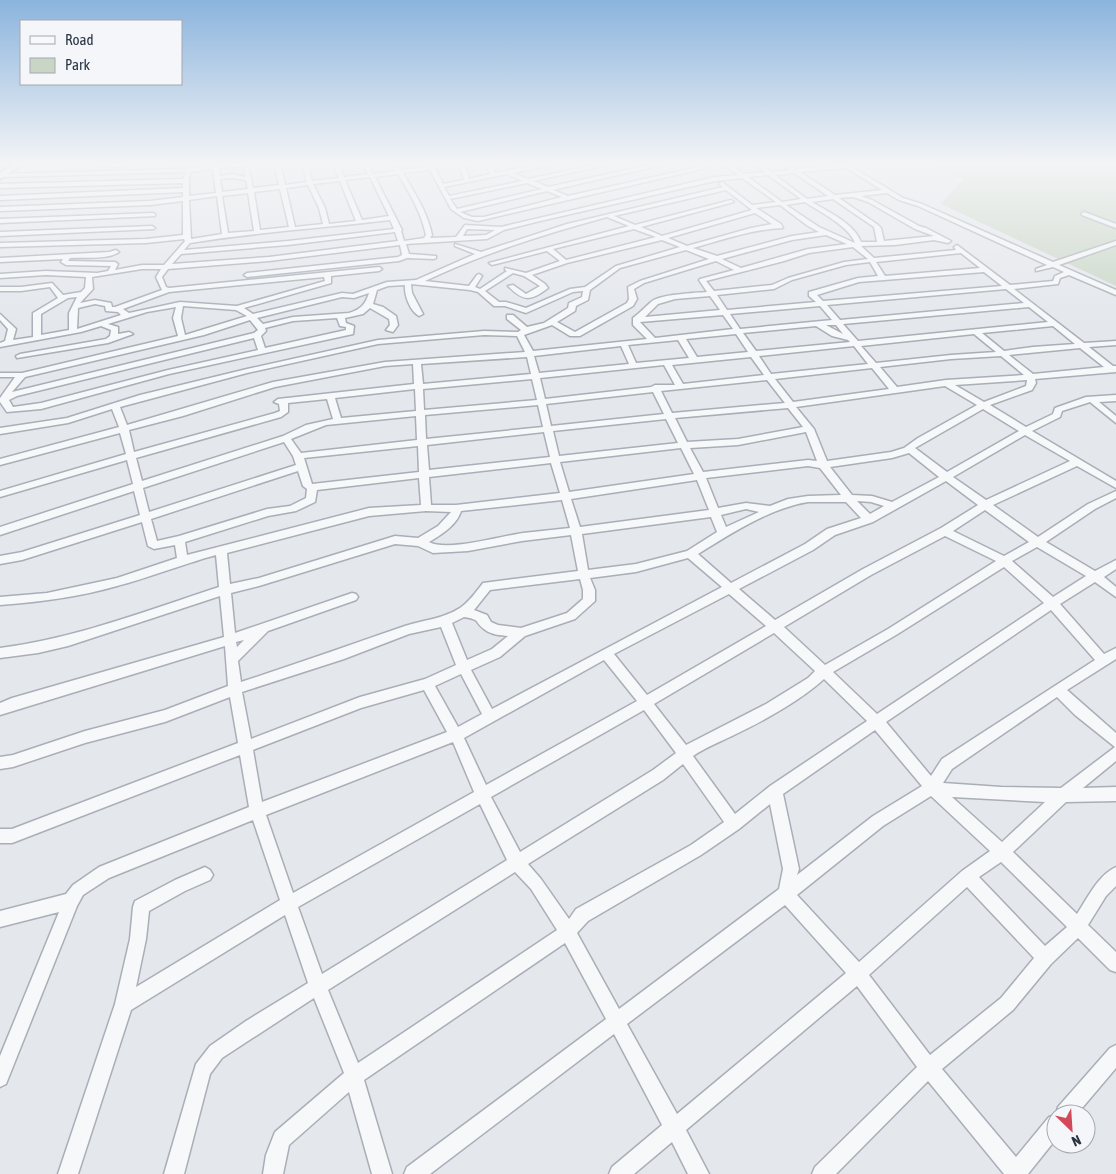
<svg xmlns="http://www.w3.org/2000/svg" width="1116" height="1174" font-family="'Asap Condensed',sans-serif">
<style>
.green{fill:#c9d6c5}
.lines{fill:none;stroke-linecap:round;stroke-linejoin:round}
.minor-casing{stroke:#a9aeb7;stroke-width:3}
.highway-casing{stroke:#8b94a3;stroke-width:3}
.minor{fill:#f7f8fa;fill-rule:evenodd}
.highway{fill:#fff;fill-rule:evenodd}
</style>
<rect width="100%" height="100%" fill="#e4e7ec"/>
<polygon class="green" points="923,162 1116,162 1116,286 941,204 963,179"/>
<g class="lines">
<defs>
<g id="minor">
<path d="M212,162H218V165L242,162H265L248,165L253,188L279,185L275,166L272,162H278L281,166L285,185L307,182L301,162H307L312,181L339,178L332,162H338L344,177L368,174L361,162H367L373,174L396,171L390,162H396L401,170L429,167V162H435V168L443,184L464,180L458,162H464L469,179L490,174L484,162H490L495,173L552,162H563L513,173L528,179L609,162H620L533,181L548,187L664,162H674L553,190L568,196L703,166L706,168L478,221L464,218L451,209L430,170L403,173C415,194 427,211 432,235L430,238L456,237L465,225L501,227L715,177L738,175L721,162H727L744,174L765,172L751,162H757L771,172L790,170L779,162H786L796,169L841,165L837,162H844L903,198L922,204L1053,262L1116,241V245L1059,265L1116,290V295L1069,275L1060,278L1058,284L1014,289L1084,343L1116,341V345L1089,347L1113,366H1116V372L1035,379L1036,383L1032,390L990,405L1026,427L1053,414L1055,408L1086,397L1116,395V401L1099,402L1116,416V423L1090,402L1087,403L1062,411L1060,417L1032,431L1116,481V488L1077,466L993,505L1038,537L1088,504L1116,491V498L1095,509L1046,542L1095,571L1116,560V569L1104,577L1116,587V597L1095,582L1060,604L1104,654L1116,648V659L1067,690L1116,733V761L1083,788L1116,787V801L1066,802L1013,852L1077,914C1087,899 1098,875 1116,867V886L1106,896L1088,925L1116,952V972L1110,970L1078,938L1051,964L1013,1010L942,1069L1016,1157L1049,1117L1056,1115V1114L1058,1107L1110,1048L1116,1045V1068L1077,1114H1056V1139L1028,1174H1004L928,1081L836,1174H812L815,1167L917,1067L857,986L686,1130L709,1174H688L672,1142L634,1174H609L612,1167L662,1125L614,1034L430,1174H404L407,1167L606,1019L565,943L364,1080L392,1174H372L349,1092L289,1145L283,1174H263L266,1155L275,1132L344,1073L314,998L222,1058L210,1074L184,1174H164L196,1064L210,1046L246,1021L308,983L285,915L131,1010L78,1174H58L115,1004L130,939L133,907L135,901L175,880L205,867L210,870L213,875L210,880L185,891L149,911L146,939L136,987L280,900L253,820L109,878L83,895L77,906L6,1084L0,1087V1056L59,912L0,927V911L66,894L73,885L99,867L249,807L240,755L12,843H0V829H12L238,743L230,697L165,722L85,743L13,767L0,769V757L13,755L85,731L165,710L228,686L225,646L0,715V703L12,698L224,637L220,596L68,646L38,653L0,658V648C76,638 146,611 219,587L216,555C183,564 151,577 117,586C79,597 40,602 0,605V597L47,593L117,578L177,558L175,545L154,549L148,546L142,522L22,560L0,564V556L22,552L140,515L134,491L0,535V527L133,484L127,460L0,497V491L126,454L120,433L0,465V459L119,427L112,409L68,423L0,434V428L67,418L140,395L247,369L378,340L484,331L518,332L521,330L507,319V315H513L527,327L544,323L568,308L569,303L582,297L583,291L573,292L526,313L505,306H494L478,292L470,290L411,284L412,293L423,314L419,316C410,311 404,295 405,285L388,286L377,290L373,304L383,307L396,316L398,325L393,332L386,330L390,325L389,319L370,308L363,314L345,318L346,323L354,326L353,334L169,374L41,409L7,412L0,402V398L15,377H0V373H22L178,336L173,318L176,307L147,312L108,324L118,327V334L129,332L133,334L108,343L17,358L16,356L20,354L106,339L110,336L111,330L101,326L81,332L0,347V343L5,341L8,329L0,320V314L16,329L13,340L33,337V313L58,298L50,287L21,291H0V287H21L52,283L63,295L81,292L85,288L86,277L46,275L0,278V274L46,271L97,273L108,271L111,266L66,265L61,262L63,259L0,262V258L109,252L116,250L119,252C107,260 85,257 70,258L68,261L115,262L118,264L115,270L142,265H164L185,241L184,239L146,243L0,247V243L146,239L183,235V201L150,205L0,211V207L150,201L183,197V192L0,200V196L183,188V183L0,188V184L183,179L186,172L3,177L1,174L182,169L213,166ZM243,166L246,177L231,174L220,176L219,168ZM846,168L882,190L835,195L800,172ZM213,169L216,193L189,196V179L191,172ZM794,173L828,196L807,199L775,175ZM398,174C410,194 421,212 426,235L424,238L404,241L401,231L402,230L375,177ZM507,174L522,181L449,196L444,187ZM768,175L801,199L782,202L748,177ZM370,177L389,216L362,220L345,180ZM231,178L246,180L248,189L222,192L220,179ZM742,178L776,202L752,205L722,182L719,184L723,187L567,224L481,252L455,244V246L475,254L416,280L387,282L353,294L342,293L253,314L244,308L331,283V276L379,271L382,269L379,267L169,288L166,287L162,277L168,269L269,261L400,245L402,255L398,257L247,273L244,275L247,277L399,261L407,258L434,259L436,258V256L409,254L406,244L487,239L504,230L540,221L715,181ZM340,181L356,221L329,224L325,208L313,184ZM527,183L542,189L457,209L450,199ZM308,185L319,208L323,224L295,227L286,188ZM280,189L289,227L260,230L254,192ZM726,190L752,210L662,236L641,227L734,202L731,200L635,225L614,216ZM547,191L562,197L484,217H472L460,212ZM248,193L254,231L228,233L222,196ZM887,193L899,200L918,206L1047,265L1036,269V271L1053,267L1064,272L1055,276L1053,281L1010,285L957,245L954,247L956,250L874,258L861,246L895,245L934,240L948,243L951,241L926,228L919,226L872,200L861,196ZM217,196L222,234L191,239L189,200ZM853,197L868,202L915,229L934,236L884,241L881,228L878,225L839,198ZM833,199L874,227L877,242H861C854,223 828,212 812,202ZM805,202C820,212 849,226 855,243L819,227L786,205ZM780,205L808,226L819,232L792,236L717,256L693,248C723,240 753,229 783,228L781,224L756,208ZM755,213L772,224L751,228L687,246L668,238ZM607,217L629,226L489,263L492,265L547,251L560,261L526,273L505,268V270L507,271L480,289L475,287L482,276L479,274L477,275L469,286L425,281C484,253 545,234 607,217ZM390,220L394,229L288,241L184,250L190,243C256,232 324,228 390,220ZM467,229L495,230L486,235L463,236ZM634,229L656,237L566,260L553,249ZM395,232L398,241L269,257L172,264L181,254L288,245ZM826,235L847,244L808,249L741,268L722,259L792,240ZM662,240L680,247L616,266L585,287L570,289L526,308L506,302H499L485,291L513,273L524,276L540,286L526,294L513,285L508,286C523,301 530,302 548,288L545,284L532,275L567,263ZM853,247L868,259L844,262L788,278L772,285L714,291L706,281L784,261L809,253ZM686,250L709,259L640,281L628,287L629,299L627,303L575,332L557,322L575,311L576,306L588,300L590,290L620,268ZM961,253L980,268L885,276L876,262ZM716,261L734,270L700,279L699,280L707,292C695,293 660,294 651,302C645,307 640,313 633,318V325L647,339L533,351L524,335L552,325L570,336H580L633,306L637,299L634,289L644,283ZM870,262L878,276L858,278L809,292V296L816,302L727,310L717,295L774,289L792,280L846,265ZM142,269H161L156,277L162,290L115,307H112L111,303L95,300L80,303L93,289L92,277ZM984,272L1002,286L823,301L817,295L859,282ZM324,277L325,281L237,306L180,302L129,313L123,309L169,292ZM1006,289L1024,303L840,320L827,305ZM369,293C365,305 361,309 349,313L293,317L263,324L257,318L342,297L354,298ZM710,296L720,310L645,317L658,304L675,299ZM77,297L69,313V330L41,335V314L68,298ZM95,304L105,306L106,311L118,312L121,315L77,329L78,308ZM183,306L236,310L247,316L185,335L181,318ZM820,306L832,320L740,329L730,314ZM1029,307L1048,322L858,341L843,324ZM723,315L733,329L655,338L640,322ZM337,318L340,326L346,327V330L265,348L261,336L266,331L265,328L293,321ZM250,320L258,330L254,333L12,392L25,377L204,335ZM826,325H836L843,334ZM816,326L832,336L848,340L850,342L756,351L743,333ZM1053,326L1075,344L1033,347L1004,351L982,333ZM736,334L748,352L697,357L686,339ZM974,334L996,352L951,355L876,363L861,346ZM484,335L517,336L525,352L385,362L273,382L127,425L120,407L247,373L378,344ZM254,338L258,350L168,370L41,403L13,407L9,400L17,396ZM678,340L689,358L636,363L628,345ZM621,346L629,364L539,373L534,356ZM854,346L868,364L771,374L759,356ZM1080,348L1104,367L1033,374L1009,355ZM1001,356L1024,375L946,380L897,387L880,367L951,359ZM527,357L531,374L423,384L421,364ZM751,357L764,375L683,384L672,365ZM413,364L414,384L278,399L274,402L279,404L280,411L275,413L134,452L129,430L183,416L275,387L385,366ZM664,365L675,385H655L651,387L545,399L540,378ZM872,368L889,389L793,402L775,379ZM532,379L537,400L424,410L423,389ZM767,380L785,403L672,413L661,391ZM1027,380L1026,386L984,402L955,385ZM945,386L977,405L918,438L904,448L891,452L827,461L814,429L796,407ZM415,389L416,411L341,418L335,398ZM653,392L664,414L551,426L546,404ZM327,399L333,419L306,425L283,436L142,481L136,458L281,417L288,412V403ZM538,405L543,427L426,439L425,415ZM788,408L803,427L738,439L687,442L675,418ZM983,409L1019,431L947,472L915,448ZM416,416L417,440L301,453L291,439L326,425ZM666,419L678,443L559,456L553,431ZM544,432L550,457L429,470L427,445ZM806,432L817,461L808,460L703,472L690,448L738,445ZM1025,435L1070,461L986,500L953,477ZM284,442L293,456L296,465L149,512L143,488ZM418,446L419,472L312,484L304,458ZM681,448L694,474L569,492L560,462ZM909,453L939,477L892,502L872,496L852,495L830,467L892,458ZM551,463L560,493L456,505H431L429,477ZM808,466L820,468L841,495L808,496L788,499L770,506L746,503L718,508L706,478ZM298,471L303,486L307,489L306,498L290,506L267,509L179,536L157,541L151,519ZM419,478L421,505L369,508L187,555L185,542L268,516L296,511L315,502L317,490ZM697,480L709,510L580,527L571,499ZM946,481L978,505L941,528L863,569L775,620L739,589L813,550L835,535L873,522ZM562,500L570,528C554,530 539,531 523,533C501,536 447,552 429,542C441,535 457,525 461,511ZM857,501L871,502L884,506L870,514ZM808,502H846L861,518L827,529L805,544L731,583L698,554C730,534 770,508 808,502ZM746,509L759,512L726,527L721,515ZM985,510L1029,542L1004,556L953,531ZM426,511L451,512L438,526L418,538L395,536L259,578L230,584L227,553L369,516ZM711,517L717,532L687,551L636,564L588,570L582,534ZM571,535L578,571L483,583C476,592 469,602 460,608C443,619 423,620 405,626C350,645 296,664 241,682L238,661L268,631L356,600L358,597L356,594L352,593L235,633L231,593L259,586L395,544L418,546L433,553L468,551L522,541ZM945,536L996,561L888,629L825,665L784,627L871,575ZM1037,547L1086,576L1053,597L1012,561ZM688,558L722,587L492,709L471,670L500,657L525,636L575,619L595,601V590L590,578L636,572ZM1004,567L1044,603L877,714L833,672L896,635ZM580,579L583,590V599L567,613L521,628L498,625L491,622L487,615L474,610L490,590ZM729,594L766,626L647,695L614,654ZM1051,610L1095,660L942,759L931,776L886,722ZM464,617C482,620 474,622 484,629C491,635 500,635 508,636L492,649L467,660L452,623ZM441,627L456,665L425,679L360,697L251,739L242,692L344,659L409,634ZM774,633L815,671L808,678L766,704L686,745L654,704ZM244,640L237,647L236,642ZM604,660L637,701L486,785L464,738ZM461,674L482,714L458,727L435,686ZM824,679L867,721L770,786L735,814L693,756C706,747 720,742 734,735C763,721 800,701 824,679ZM424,690L447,732L262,802L253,750L361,708ZM1057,697L1075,715L1115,747L1061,788L1001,787L943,783L952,769ZM644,710L676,753L653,770L520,852L491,797ZM875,730L922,786L873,816L797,875L799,869L783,794ZM453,742L474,792L293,893L266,815ZM683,764L724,822L691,845L576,909L569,919L541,879L528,864L663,780ZM931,796L990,851L962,871L859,962L797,895L883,826ZM952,797L1045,802L1002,842ZM480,804L507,860L322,974L298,907ZM770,804L783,869L779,889L619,1009L577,933L588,921L701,855L739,829ZM1001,862L1067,927L1045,946L979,877ZM515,872L531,889L557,930L358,1063L328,990ZM967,887L1034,958L1001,998L930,1055L869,975ZM785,905L846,973L677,1114L627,1024Z"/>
<polygon points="103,163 123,163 126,165 123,167 101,166"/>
<polygon points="1084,212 1116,224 1116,228 1082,215 1081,214"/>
<polygon points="153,213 155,214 155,216 0,223 0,219"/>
<polygon points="152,226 155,228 154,229 0,236 0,232"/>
</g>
<polygon id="highway" points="17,162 26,162 0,179 0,173"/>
</defs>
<use href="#minor" class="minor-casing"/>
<use href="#highway" class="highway-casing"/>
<use href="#minor" class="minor"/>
<use href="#highway" class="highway"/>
</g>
<linearGradient id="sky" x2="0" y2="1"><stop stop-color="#8bb4dd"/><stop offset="0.5" stop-color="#f3f4f6"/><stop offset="1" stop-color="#f3f4f6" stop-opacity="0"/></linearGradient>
<rect width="1116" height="326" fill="url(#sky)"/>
<rect x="20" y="20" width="162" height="65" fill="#f4f6f9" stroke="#a4a8b1"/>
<rect x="30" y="36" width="25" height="8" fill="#f7f8fa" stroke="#a4a8b1"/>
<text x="65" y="45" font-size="15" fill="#2b3445">Road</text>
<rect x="30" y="58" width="25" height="15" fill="#c9d6c5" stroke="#a4a8b1"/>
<text x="65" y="70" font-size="15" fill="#2b3445">Park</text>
<g transform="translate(1071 1129) rotate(155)"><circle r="24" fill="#f4f6f9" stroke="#a4a8b1"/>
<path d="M0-4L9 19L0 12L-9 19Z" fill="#d1495b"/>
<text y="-8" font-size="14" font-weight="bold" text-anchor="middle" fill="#2b3445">N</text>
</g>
</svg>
